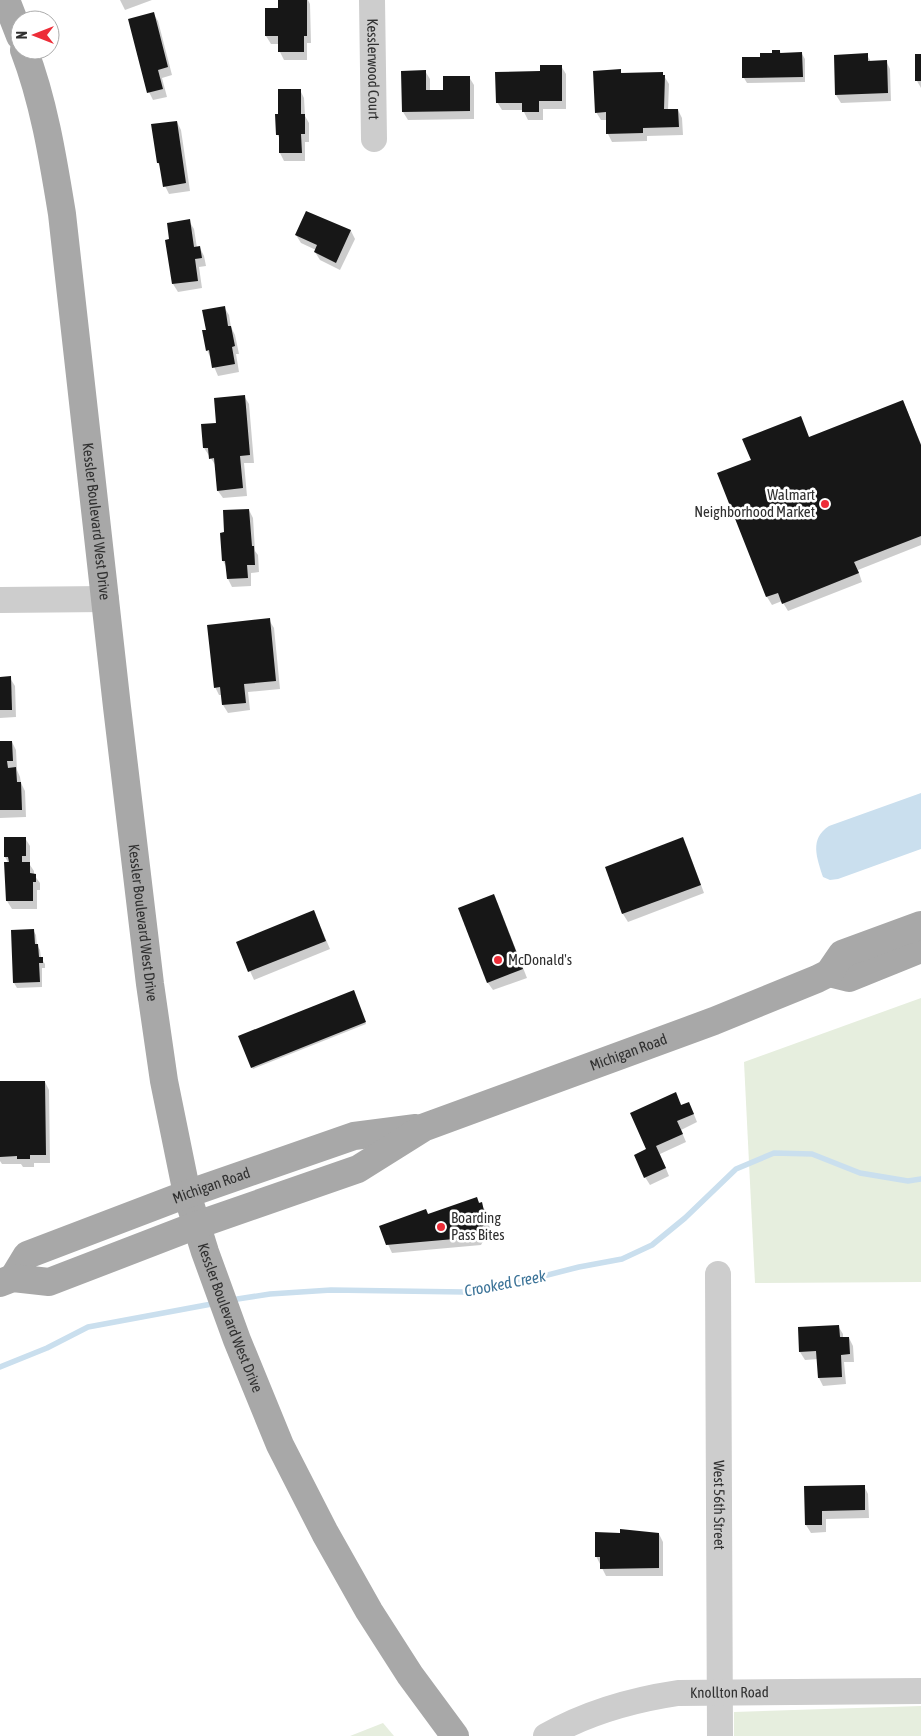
<svg xmlns="http://www.w3.org/2000/svg" width="921" height="1736" font-family="'Asap Condensed',sans-serif">
<style>
.green{fill:#e6eede}
.water{fill:#cadfee}
.shadow{fill:#0003}
.lines{fill:none;stroke-linecap:round;stroke-linejoin:round}
.stream{stroke:#cadfee;stroke-width:5.5}
.building{fill:#171717}
.minor{stroke:#cdcdcd;stroke-width:26}
.major{stroke:#a8a8a8;stroke-width:28}
.poi-dot{fill:#ed2d38;stroke:#fff;stroke-width:2}
.labels{text-anchor:middle;stroke-width:5;stroke-linejoin:round;paint-order:stroke}
.street-label{font-size:15px;fill:#303030;stroke:#fff}
.poi-label{font-size:15px;fill:#303030;stroke:#fff;text-anchor:start}
.water-label{font-size:16px;font-style:italic;fill:#3a7297;stroke:#fff}
</style>
<rect width="100%" height="100%" fill="#fff"/>
<g class="green">
<polygon points="921,998 921,1282 755,1283 744,1062"/>
<polygon points="921,1706 921,1736 734,1736 734,1712"/>
<polygon points="383,1723 394,1736 350,1736"/>
</g>
<path class="water" d="M921,793V849L838,879L830,880L823,877C817,858 809,839 829,826Z"/>
<g class="shadow">
<polygon points="120,0 152,0 125,10"/>
<polygon points="279,0 308,0 310,4 311,43 307,43 307,60 284,60 280,52 280,44 271,44 266,36 279,10"/>
<polygon points="153,13 158,21 172,75 162,78 167,97 153,100 149,92"/>
<polygon points="780,51 781,54 802,54 805,59 805,82 747,83 744,78 762,58"/>
<polygon points="867,55 871,62 886,61 890,69 891,101 841,103 836,95"/>
<polygon points="921,56 921,88 917,81"/>
<polygon points="561,66 566,74 566,109 543,109 543,120 528,120 523,110 502,110 497,102 542,72"/>
<polygon points="620,70 622,74 664,76 669,84 668,110 678,110 682,118 683,135 647,136 647,141 612,142 608,134 607,120 601,120 596,112"/>
<polygon points="425,71 430,79 430,91 444,91 469,77 474,85 474,119 408,120 403,112 402,72"/>
<polygon points="300,90 304,98 305,116 309,123 309,142 305,142 305,161 284,161 280,153 280,139 277,134"/>
<polygon points="177,122 181,130 190,191 169,194 165,186 162,169 158,163"/>
<polygon points="307,212 351,231 355,239 340,270 320,260 315,252 316,250 301,243 296,235"/>
<polygon points="189,221 194,229 197,248 200,248 204,256 206,266 199,267 202,288 178,292 173,284 167,241 170,240"/>
<polygon points="224,307 229,315 231,327 235,335 239,354 236,354 239,372 218,376 207,350"/>
<polygon points="244,396 249,404 254,463 244,463 247,496 223,498 218,491 216,466 204,448 218,424"/>
<polygon points="903,401 921,444 921,545 858,570 862,582 788,611 782,601 772,605 767,597 719,474"/>
<polygon points="249,510 253,518 255,551 258,555 259,572 251,573 251,586 232,587 228,579 227,568 223,561 225,534"/>
<polygon points="269,620 274,628 280,689 248,692 250,710 228,713 223,705 222,695 219,695 215,687"/>
<polygon points="0,678 10,678 15,686 16,717 0,718"/>
<polygon points="0,742 12,742 16,750 17,770 20,777 21,783 25,791 26,817 0,818"/>
<polygon points="25,838 30,846 30,865 34,871 34,875 40,883 40,890 37,890 37,909 12,909 7,901 9,864 5,857"/>
<polygon points="682,839 687,847 704,893 628,922 623,914 606,868"/>
<polygon points="494,896 498,904 527,978 493,990 488,983 460,908"/>
<polygon points="314,912 330,949 254,980 237,942"/>
<polygon points="33,930 36,935 37,945 40,950 41,958 45,964 45,968 42,968 42,987 17,988 14,983"/>
<polygon points="354,994 366,1024 253,1069 252,1067"/>
<polygon points="45,1082 49,1090 50,1163 34,1163 34,1167 23,1167 21,1164 2,1164 0,1161 0,1094"/>
<polygon points="680,1102 682,1107 693,1112 697,1122 681,1130 686,1142 660,1154 669,1176 650,1185 645,1177 647,1150"/>
<polygon points="476,1198 486,1211 490,1229 481,1245 392,1253 380,1227 428,1215"/>
<polygon points="838,1326 843,1334 843,1338 849,1338 853,1346 854,1362 844,1362 846,1384 823,1386 819,1378 818,1359 805,1360 800,1352"/>
<polygon points="864,1486 868,1494 869,1518 826,1519 826,1532 811,1533 806,1525 806,1487"/>
<polygon points="659,1534 663,1542 663,1576 606,1576 596,1556"/>
</g>
<g class="lines">
<g class="stream">
<polyline points="231,1300 270,1294 331,1290 464,1292 520,1282 579,1267 622,1259 652,1245 685,1218 736,1169 774,1153 812,1154 860,1173 908,1181 921,1179"/>
<polyline points="0,1367 47,1348 88,1327 217,1303"/>
</g>
</g>
<g class="building">
<polygon points="278,0 307,0 307,36 304,36 304,52 278,52 278,36 265,36 265,8 278,8"/>
<polygon points="154,12 168,67 158,70 163,89 147,93 128,19"/>
<polygon points="772,50 780,50 780,53 802,52 803,77 742,78 742,57 760,57 760,53 772,53"/>
<polygon points="868,53 868,61 887,60 888,93 835,95 834,55"/>
<rect x="915" y="54" width="6" height="27"/>
<polygon points="540,65 562,65 562,101 539,101 539,112 522,112 522,103 496,103 495,72 540,71"/>
<polygon points="621,69 621,73 663,72 663,75 665,75 664,109 678,109 679,127 643,128 643,133 606,134 606,112 595,113 593,71"/>
<polygon points="426,70 426,90 443,90 443,76 470,76 470,111 402,112 401,71"/>
<polygon points="278,89 301,89 301,114 305,114 305,134 301,134 302,153 279,153 279,135 276,135 275,114 278,114"/>
<polygon points="177,121 186,183 163,187 159,163 157,163 151,124"/>
<polygon points="306,211 351,230 336,263 314,252 317,245 295,235"/>
<polygon points="190,219 194,247 200,246 202,258 195,259 198,281 172,284 165,240 169,239 167,223"/>
<polygon points="225,306 228,326 231,326 235,346 232,347 235,364 212,368 209,350 206,351 202,330 206,330 202,310"/>
<polygon points="245,395 250,455 240,456 243,488 217,491 214,458 209,459 208,448 203,448 201,424 216,423 214,398"/>
<polygon points="903,400 921,445 921,536 854,562 859,573 782,604 778,593 766,597 717,473 751,460 742,439 801,416 809,437"/>
<polygon points="249,509 252,546 254,546 255,565 247,565 248,578 227,579 225,561 222,561 220,533 224,532 223,510"/>
<polygon points="270,618 276,681 244,684 246,703 222,705 220,687 214,688 207,625"/>
<polygon points="11,676 12,710 0,710 0,677"/>
<polygon points="0,741 12,741 13,761 7,761 8,768 16,767 17,782 21,782 22,810 0,810"/>
<polygon points="4,837 26,837 26,856 22,856 22,862 30,862 30,873 36,874 36,882 33,882 33,901 6,901 4,862 9,862 8,857 4,857"/>
<polygon points="683,837 701,885 622,914 605,867"/>
<polygon points="494,894 523,969 487,983 458,908"/>
<polygon points="314,910 326,941 248,972 236,942"/>
<polygon points="34,929 35,944 38,944 39,957 43,957 43,963 39,963 40,982 13,983 11,930"/>
<polygon points="354,990 366,1022 251,1068 238,1036"/>
<polygon points="0,1081 45,1081 46,1155 30,1155 30,1159 17,1159 17,1156 0,1157"/>
<polygon points="676,1092 681,1105 689,1102 694,1114 677,1121 683,1134 656,1146 666,1168 644,1178 634,1155 646,1149 630,1113"/>
<polygon points="477,1197 479,1203 482,1202 486,1220 477,1237 386,1245 379,1226 426,1209 428,1214"/>
<polygon points="839,1325 840,1337 849,1337 850,1354 841,1355 842,1377 818,1378 816,1351 799,1352 798,1327"/>
<polygon points="865,1485 865,1510 822,1511 822,1525 805,1525 804,1486"/>
<polygon points="620,1529 659,1533 659,1568 600,1569 600,1557 595,1557 595,1532 620,1533"/>
</g>
<g class="lines">
<g class="minor">
<path id="s1" d="M372,0L374,139"/>
<polyline points="0,600 106,599"/>
<path id="s2" d="M718,1274L720,1736"/>
<path id="s3" d="M546,1736C588,1712 631,1700 678,1693L921,1691"/>
</g>
<g class="major">
<polyline points="6,0 20,36"/>
<path id="s4" d="M24,50C44,102 53,159 62,214L117,707L150,984L164,1081L187,1194L205,1252L237,1340L280,1445L325,1533L369,1611L410,1675L455,1736"/>
<polyline points="829,973 849,978 921,949"/>
<path id="s5" d="M13,1278L27,1255L187,1194L354,1136L416,1128"/>
<path id="s6" d="M0,1283L13,1278L49,1282L197,1225L358,1169L425,1127L714,1021L817,979L829,973L842,954L921,925"/>
</g>
</g>
<g class="poi-dot">
<circle cx="825" cy="504" r="5"/>
<circle cx="498" cy="960" r="5"/>
<circle cx="441" cy="1227" r="5"/>
</g>
<g class="labels">
<g class="street-label">
<text dy="5" stroke="none"><textPath href="#s1" startOffset="69">Kesslerwood Court</textPath></text>
<text dy="5" stroke="none"><textPath href="#s4" startOffset="478">Kessler Boulevard West Drive</textPath></text>
<text dy="5" stroke="none"><textPath href="#s4" startOffset="882">Kessler Boulevard West Drive</textPath></text>
<text dy="5" stroke="none"><textPath href="#s6" startOffset="675">Michigan Road</textPath></text>
<text dy="5" stroke="none"><textPath href="#s5" startOffset="224">Michigan Road</textPath></text>
<text dy="5" stroke="none"><textPath href="#s4" startOffset="1288">Kessler Boulevard West Drive</textPath></text>
<text dy="5" stroke="none"><textPath href="#s2" startOffset="231">West 56th Street</textPath></text>
<text dy="5" stroke="none"><textPath href="#s3" startOffset="191">Knollton Road</textPath></text>
</g>
<g class="poi-label">
<text x="815" y="500" text-anchor="end">Walmart<tspan x="815" dy="17">Neighborhood Market</tspan></text>
<text x="508" y="965">McDonald's</text>
<text x="451" y="1223">Boarding<tspan x="451" dy="17">Pass Bites</tspan></text>
</g>
<g class="water-label">
<text transform="translate(505 1283) rotate(-11)" y="6">Crooked Creek</text>
</g>
</g>
<g transform="translate(35 35) rotate(270)"><circle r="24" fill="#ffffff" stroke="#acacac"/>
<path d="M0-4L9 19L0 12L-9 19Z" fill="#ed2d38"/>
<text y="-8" font-size="14" font-weight="bold" text-anchor="middle" fill="#303030">N</text>
</g>
</svg>
